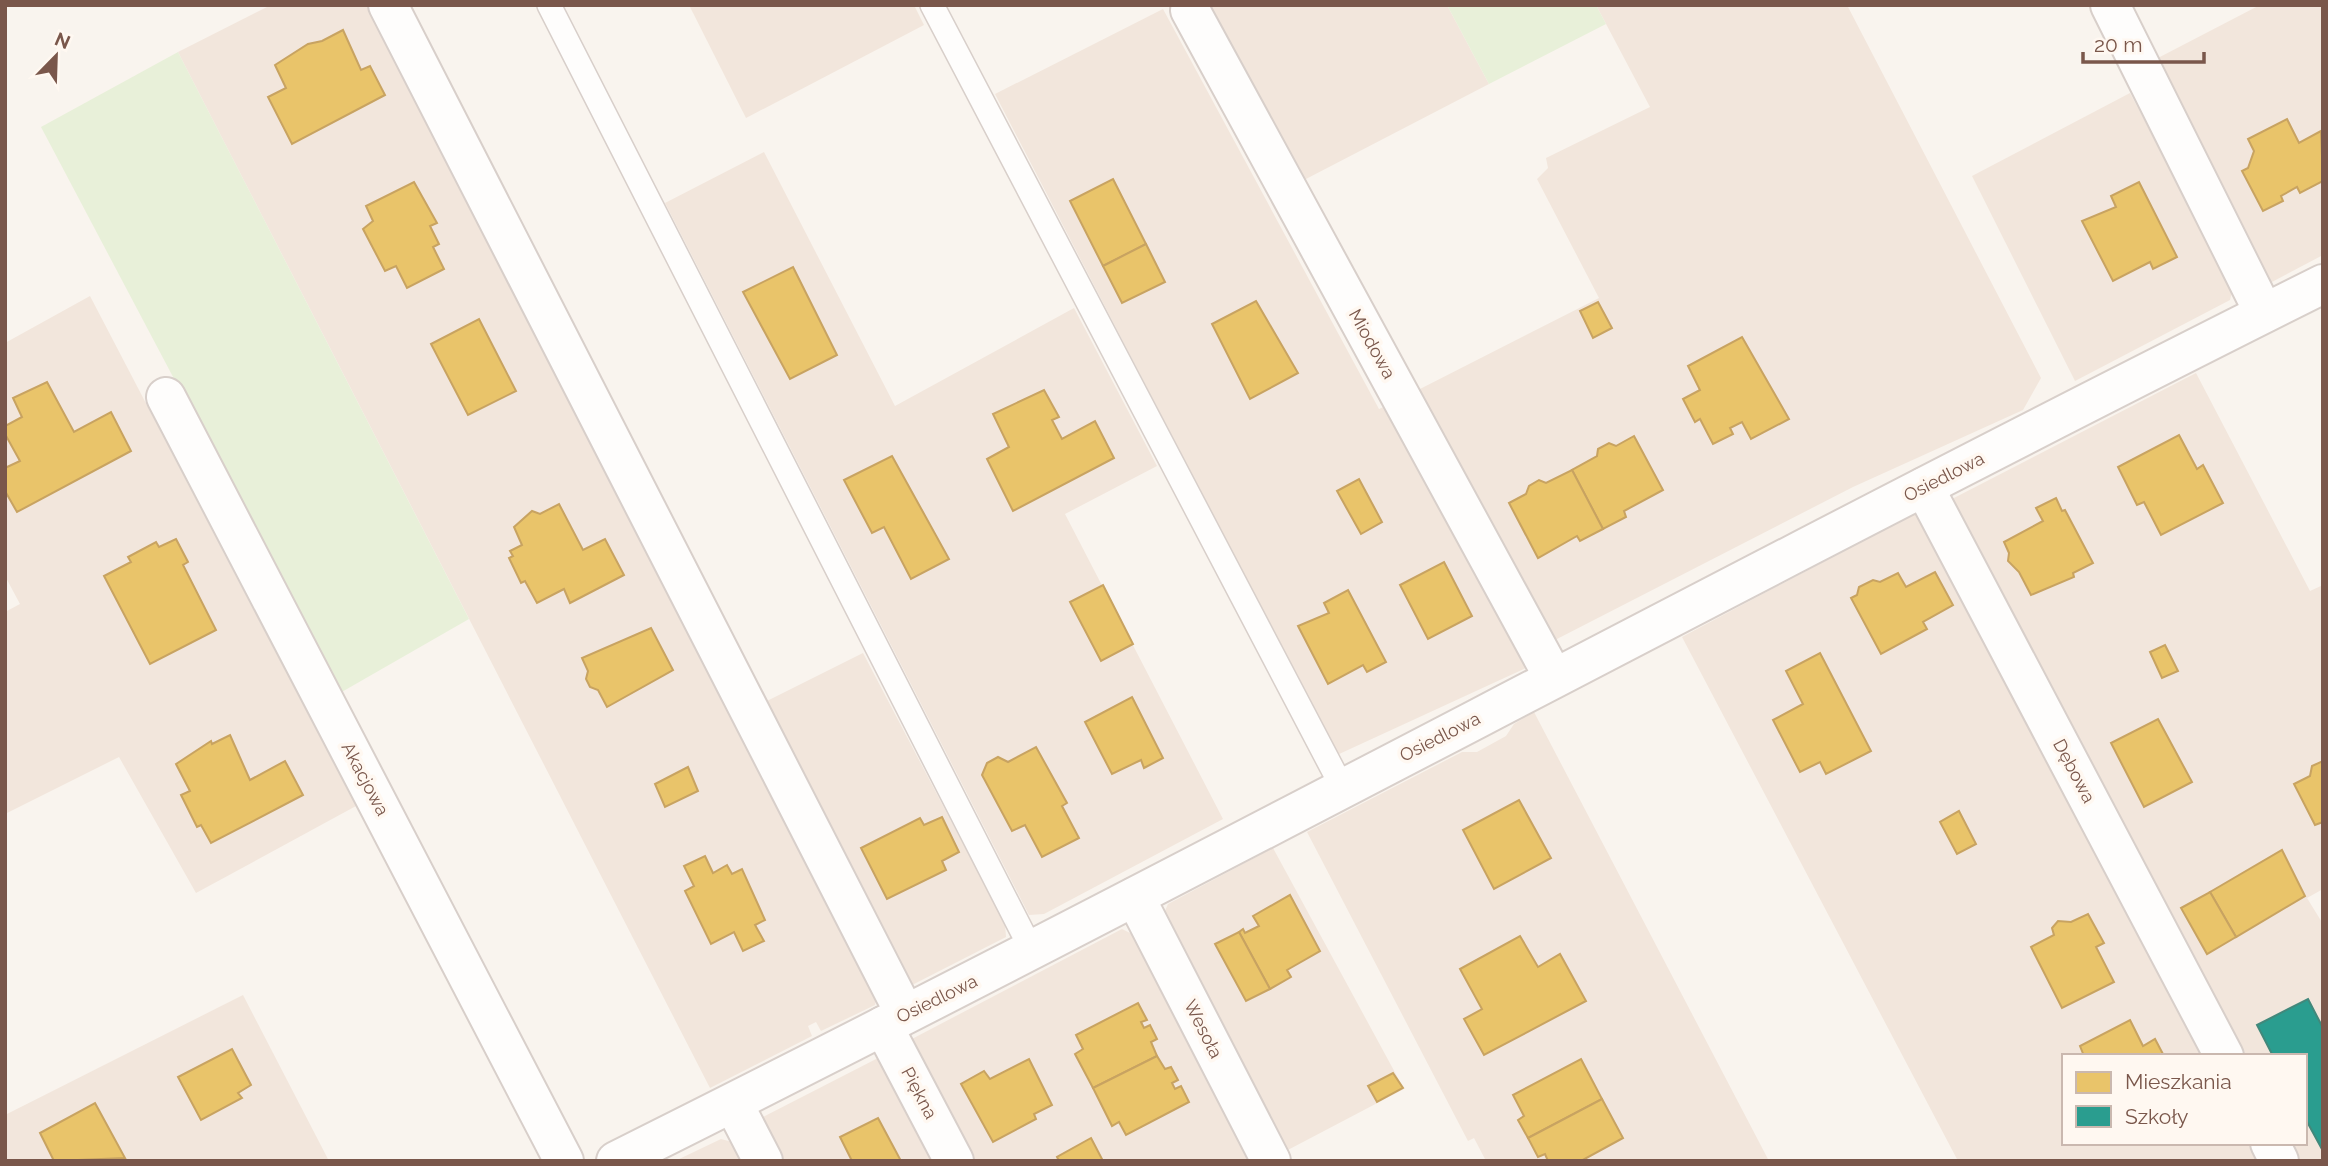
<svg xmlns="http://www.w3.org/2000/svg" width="2328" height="1166" font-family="Raleway,sans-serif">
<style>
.residential{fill:#f2e6dc}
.green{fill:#e8f0d9}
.homes{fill:#e9c46a;stroke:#c8a361;stroke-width:2}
.schools{fill:#2a9d8f;stroke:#42887b;stroke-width:2}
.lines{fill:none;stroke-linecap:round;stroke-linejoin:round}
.service-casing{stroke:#d8cfca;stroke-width:26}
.minor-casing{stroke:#d8cfca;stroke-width:42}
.service{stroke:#fefdfc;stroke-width:23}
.minor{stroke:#fefdfc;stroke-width:38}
.labels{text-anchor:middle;stroke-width:7;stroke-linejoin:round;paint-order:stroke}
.street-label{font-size:18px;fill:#7a574b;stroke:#fff8f1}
</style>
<rect width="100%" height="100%" fill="#f9f4ee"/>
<g class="residential">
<polygon points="271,5 373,5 878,992 875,1005 821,1031 816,1022 808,1026 812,1036 710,1088 178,52"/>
<polygon points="689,5 914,5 924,25 746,118"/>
<polygon points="1209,5 1447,5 1489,84 1304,180"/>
<polygon points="1596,5 1847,5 2041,378 2023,410 1853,487 1555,640 1418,390 1599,298 1537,179 1548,168 1546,158 1650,107"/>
<polygon points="2260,5 2323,5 2323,255 2270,283 2156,59"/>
<polygon points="1163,9 1379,409 1386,406 1528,667 1337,755 995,94"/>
<polygon points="2130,93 2233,288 2230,300 2075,381 1972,176"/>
<polygon points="764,152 895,406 1074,308 1157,466 1065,514 1223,819 1044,914 1029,915 665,203"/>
<polygon points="90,296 356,806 196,893 119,757 5,814 5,612 20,604 5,576 5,343"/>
<polygon points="2196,373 2310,591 2323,585 2323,889 2307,898 2323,924 2323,1161 2293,1161 2284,1143 2305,1143 2305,1056 2237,1056 1952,499"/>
<polygon points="1915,513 2205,1056 2064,1056 2064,1143 2250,1143 2260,1161 1958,1161 1682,637"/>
<polygon points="863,653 1005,924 1006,937 912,985 906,979 763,703"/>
<polygon points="1534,712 1769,1161 1486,1161 1474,1138 1468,1141 1307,832 1462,752 1477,752 1506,736 1514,724"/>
<polygon points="1273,848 1404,1089 1284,1152 1161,920 1168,904"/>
<polygon points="1122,929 1132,934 1253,1161 973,1161 910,1040"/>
<polygon points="243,995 329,1161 5,1161 5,1115"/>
<polygon points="880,1057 933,1161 783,1161 761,1118"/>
<polygon points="721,1139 732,1142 742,1161 675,1161"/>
</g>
<g class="green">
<polygon points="1447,5 1596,5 1606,24 1489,84"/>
<polygon points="178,52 469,619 340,693 41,127"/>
</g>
<g class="homes">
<polygon points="343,30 361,70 370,66 385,95 292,144 268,97 286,88 275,65 308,44 322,41"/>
<polygon points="2287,119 2299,143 2321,131 2323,181 2300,193 2297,187 2281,196 2283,201 2263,211 2242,171 2248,168 2254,151 2248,139"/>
<polygon points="1113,179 1146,244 1103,266 1070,201"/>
<polygon points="414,182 437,223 430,226 439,244 433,247 444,269 407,288 396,266 385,271 363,229 373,221 366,206"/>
<polygon points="2139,182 2177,257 2153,269 2150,262 2113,281 2082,221 2116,207 2111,196"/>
<polygon points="1146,244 1165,282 1122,303 1103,266"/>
<polygon points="793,267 837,355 790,379 743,292"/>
<polygon points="1256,301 1298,373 1250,399 1212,324"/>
<polygon points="1598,302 1612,328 1593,338 1580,311"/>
<polygon points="479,319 516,391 468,415 431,344"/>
<polygon points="1742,337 1789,419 1751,439 1742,422 1730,428 1733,434 1713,444 1700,419 1695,422 1683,399 1700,390 1688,366"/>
<polygon points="47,382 74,432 111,412 131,451 17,512 5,491 5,468 20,461 5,434 5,426 22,417 13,398"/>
<polygon points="1044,390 1059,417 1052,420 1062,439 1095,421 1114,458 1013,511 987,459 1009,447 993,414"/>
<polygon points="2179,435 2197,469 2203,465 2223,503 2161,535 2144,502 2137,505 2118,467"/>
<polygon points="1634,436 1663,490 1624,511 1626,517 1603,529 1572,470 1597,456 1598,449 1609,443 1616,446"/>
<polygon points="892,456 949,559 911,579 884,527 872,533 844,480"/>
<polygon points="1572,470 1603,529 1580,541 1577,536 1538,558 1509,503 1526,494 1529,486 1539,480 1546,483"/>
<polygon points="1359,479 1382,522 1361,534 1337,491"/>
<polygon points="2056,498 2062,511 2065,510 2093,563 2073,573 2074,577 2031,595 2019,572 2008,561 2009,553 2004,542 2043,521 2036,508"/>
<polygon points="559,504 583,550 605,539 624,575 570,603 564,589 537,603 525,581 521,583 509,558 513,556 510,551 522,545 514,527 532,511 540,514"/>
<polygon points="176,539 188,562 183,565 216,630 150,664 104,576 131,562 128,557 156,542 159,547"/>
<polygon points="1444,562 1472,616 1428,639 1400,585"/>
<polygon points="1935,572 1953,605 1923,622 1927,629 1881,654 1851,598 1857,595 1859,587 1873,580 1880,582 1898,573 1906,587"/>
<polygon points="1103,585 1133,644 1101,661 1070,602"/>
<polygon points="1348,590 1386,662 1367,672 1363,665 1328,684 1298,626 1329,613 1324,603"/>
<polygon points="651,628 673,670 607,707 598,690 590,687 586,679 588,671 582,658"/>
<polygon points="2165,645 2178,671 2162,678 2150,652"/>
<polygon points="1820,653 1871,751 1826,774 1820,762 1800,772 1773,720 1803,704 1786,671"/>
<polygon points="1132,697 1163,758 1144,768 1141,760 1112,774 1085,722"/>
<polygon points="2158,719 2192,782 2144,807 2111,743"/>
<polygon points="230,735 250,780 285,761 303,795 211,843 201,825 197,827 181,795 190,791 176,764 211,741 212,744"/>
<polygon points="1036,747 1067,803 1062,806 1079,838 1042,857 1025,825 1012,831 982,775 987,763 998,757 1008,762"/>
<polygon points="2323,761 2323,822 2315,825 2294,784 2310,776 2312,766"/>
<polygon points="688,767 698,791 665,807 655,784"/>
<polygon points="1519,800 1551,858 1494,889 1463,830"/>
<polygon points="1959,811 1976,844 1957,854 1940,822"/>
<polygon points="942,817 959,852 942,861 946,870 887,899 861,848 920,818 924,825"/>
<polygon points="2282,850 2305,896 2236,937 2210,892"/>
<polygon points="705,856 713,873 727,865 732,874 742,869 765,920 755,925 764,941 743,951 734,932 711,944 685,891 694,886 684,866"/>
<polygon points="2210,892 2236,937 2207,954 2181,908"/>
<polygon points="1290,895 1320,951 1287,970 1291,977 1270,989 1239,932 1243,929 1245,933 1259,926 1253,916"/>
<polygon points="2088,914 2104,943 2096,947 2114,982 2062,1008 2031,947 2054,935 2052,928 2058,921 2071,922"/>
<polygon points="1239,932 1270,989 1246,1001 1215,944"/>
<polygon points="1520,936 1538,967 1560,954 1586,1001 1484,1055 1464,1019 1482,1009 1460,969"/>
<polygon points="1138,1003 1147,1020 1141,1022 1144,1028 1150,1025 1157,1039 1151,1042 1157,1056 1093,1088 1075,1054 1083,1049 1076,1035"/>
<polygon points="2130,1020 2143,1046 2155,1039 2164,1056 2084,1056 2080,1046"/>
<polygon points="232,1049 251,1085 238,1093 242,1098 201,1120 178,1077"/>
<polygon points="1157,1056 1165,1069 1171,1067 1178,1080 1172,1083 1175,1089 1181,1086 1189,1102 1126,1135 1119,1122 1112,1126 1093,1088"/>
<polygon points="1029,1059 1052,1105 1034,1114 1036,1119 993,1142 961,1084 984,1071 990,1079"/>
<polygon points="1581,1059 1602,1099 1528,1138 1518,1120 1524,1116 1513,1095"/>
<polygon points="1393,1073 1403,1088 1377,1102 1368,1086"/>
<polygon points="1602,1099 1623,1138 1581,1161 1548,1161 1545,1154 1538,1157 1528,1138"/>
<polygon points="95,1103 125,1158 54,1161 40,1133"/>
<polygon points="878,1118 901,1161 852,1161 840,1137"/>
<polygon points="1091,1138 1103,1161 1059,1161 1057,1157"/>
</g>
<polygon class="schools" points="2308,999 2323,1028 2323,1151 2305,1118 2305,1056 2273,1056 2257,1025"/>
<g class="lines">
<defs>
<g id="service">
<polyline points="549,5 1032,951"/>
<polyline points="932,5 1342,787"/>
</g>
<g id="minor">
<polyline points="388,5 905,1014"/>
<polyline points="2110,5 2264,313"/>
<polyline points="1190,10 1554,678"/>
<polyline points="166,397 564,1161"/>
<polyline points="1924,487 2224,1056"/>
<polyline points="1135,897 1271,1161"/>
<polyline points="883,1026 954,1161"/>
<polyline points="733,1103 763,1161"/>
<polyline points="2270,1143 2279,1161"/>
<path d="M616,1161C1189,875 1751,570 2323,284"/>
</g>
</defs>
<use href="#service" class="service-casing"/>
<use href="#minor" class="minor-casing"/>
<use href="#service" class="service"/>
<use href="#minor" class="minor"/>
</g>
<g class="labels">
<g class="street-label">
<text transform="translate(1372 344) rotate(61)" y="6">Miodowa</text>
<text transform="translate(1944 477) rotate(-27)" y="6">Osiedlowa</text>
<text transform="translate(1440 737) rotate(-27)" y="6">Osiedlowa</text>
<text transform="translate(2074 771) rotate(62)" y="6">Dębowa</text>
<text transform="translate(365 779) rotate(62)" y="6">Akacjowa</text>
<text transform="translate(937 999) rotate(-26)" y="6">Osiedlowa</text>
<text transform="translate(1203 1029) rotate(63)" y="6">Wesoła</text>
<text transform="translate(919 1093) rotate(62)" y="6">Piękna</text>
</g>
</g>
<rect width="2328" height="1166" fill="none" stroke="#7a574b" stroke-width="14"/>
<rect x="2062" y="1054" width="245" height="91" fill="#fff8f1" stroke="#cab8af" stroke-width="2"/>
<rect x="2076" y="1072" width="35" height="21" fill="#e9c46a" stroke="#cab8af" stroke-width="2"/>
<text x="2125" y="1089" font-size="21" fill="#7a574b">Mieszkania</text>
<rect x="2076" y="1106" width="35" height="21" fill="#2a9d8f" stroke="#cab8af" stroke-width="2"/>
<text x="2125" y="1124" font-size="21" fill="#7a574b">Szkoły</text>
<g transform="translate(56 56) rotate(23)" stroke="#fff8f1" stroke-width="5" paint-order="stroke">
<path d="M0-5L12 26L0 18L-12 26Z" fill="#7a574b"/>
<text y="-10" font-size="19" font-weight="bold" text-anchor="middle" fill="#7a574b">N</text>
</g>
<path d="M2083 52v10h121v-10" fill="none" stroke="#7a574b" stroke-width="3.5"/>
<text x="2094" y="52" font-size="21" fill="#7a574b" stroke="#fff8f1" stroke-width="5" paint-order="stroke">20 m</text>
</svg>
